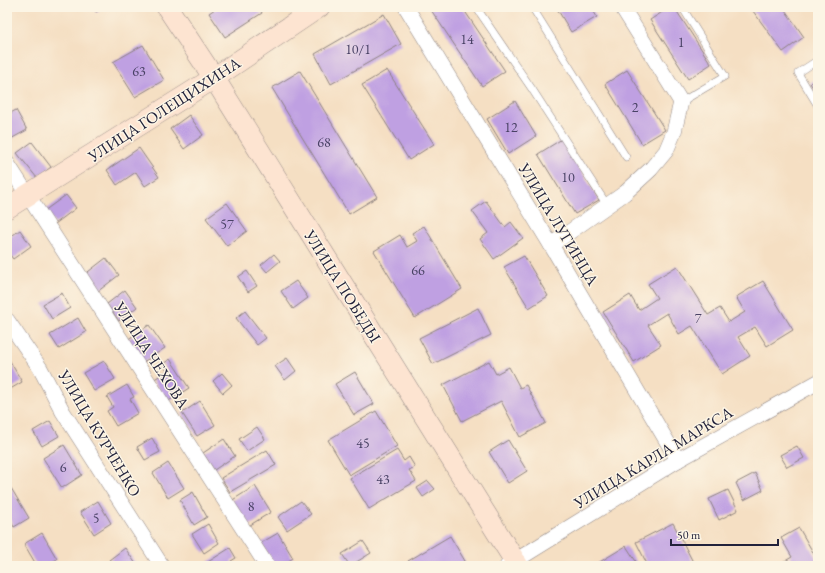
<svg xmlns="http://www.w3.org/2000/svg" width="825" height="573" font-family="'EB Garamond',serif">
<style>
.building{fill:#bfa0e2}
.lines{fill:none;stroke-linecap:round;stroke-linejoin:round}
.lane-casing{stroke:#8c807f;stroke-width:8}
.street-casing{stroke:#8c807f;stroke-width:16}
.secondary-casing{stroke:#8c807f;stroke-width:22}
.lane{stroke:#fff;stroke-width:7}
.street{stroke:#fff;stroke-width:15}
.secondary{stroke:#fde4d1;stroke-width:21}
.labels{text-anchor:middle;stroke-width:3;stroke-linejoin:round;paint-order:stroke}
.number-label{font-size:14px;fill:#494265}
.street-label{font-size:16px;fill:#22223b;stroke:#fcf5e5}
</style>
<rect width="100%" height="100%" fill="#fcf5e5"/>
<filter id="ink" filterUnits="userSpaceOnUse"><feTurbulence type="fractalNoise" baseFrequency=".025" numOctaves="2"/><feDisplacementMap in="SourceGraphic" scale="8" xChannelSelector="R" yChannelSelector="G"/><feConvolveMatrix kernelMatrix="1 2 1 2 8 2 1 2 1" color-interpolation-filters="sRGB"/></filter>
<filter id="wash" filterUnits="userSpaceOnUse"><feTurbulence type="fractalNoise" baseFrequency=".012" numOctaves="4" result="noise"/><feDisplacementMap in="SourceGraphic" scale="16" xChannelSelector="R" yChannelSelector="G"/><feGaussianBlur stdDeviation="0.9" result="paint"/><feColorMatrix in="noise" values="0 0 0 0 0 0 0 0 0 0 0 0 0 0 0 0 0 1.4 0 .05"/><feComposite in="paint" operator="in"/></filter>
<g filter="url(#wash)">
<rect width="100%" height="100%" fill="#f5dfc3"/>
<g id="blocks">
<g class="building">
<polygon points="92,7 104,7 96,12"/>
<polygon points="218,7 259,7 262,13 225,37 209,13"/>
<polygon points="429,7 462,7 505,71 482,86"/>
<polygon points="556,7 591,7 597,17 571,32"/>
<polygon points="670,7 674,7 711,64 688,79 650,20"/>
<polygon points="750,7 783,7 804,37 783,52"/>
<polygon points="384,14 401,44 331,84 315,54"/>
<polygon points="143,45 164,80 135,97 113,62"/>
<polygon points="387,70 434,144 409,160 362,85"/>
<polygon points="627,70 665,130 642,144 605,84"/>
<polygon points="300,71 377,197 349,214 272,88"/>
<polygon points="818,78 818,95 810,83"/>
<polygon points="515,101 536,136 508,154 487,119"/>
<polygon points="16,110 27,130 7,141 7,115"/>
<polygon points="189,115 203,135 184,149 170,129"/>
<polygon points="562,139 599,200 575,214 538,154"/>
<polygon points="32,142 51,167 37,178 17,153"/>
<polygon points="139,148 159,177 145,186 136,172 117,185 107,170"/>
<polygon points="66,195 76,208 55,224 44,211"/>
<polygon points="486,201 505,227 511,222 523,238 494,259 480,239 488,233 472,211"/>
<polygon points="227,203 247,231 227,246 206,218"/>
<polygon points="424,226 462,289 415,318 374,251 400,235 407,247 417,241 412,233"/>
<polygon points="20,230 31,246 13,259 7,251 7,239"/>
<polygon points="274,254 280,261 267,272 261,265"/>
<polygon points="524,256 548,296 529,308 504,267"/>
<polygon points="106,258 119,275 97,292 84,275"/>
<polygon points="677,266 708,315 720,308 729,322 745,312 736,297 763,281 793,330 767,346 755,327 738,337 750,356 722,374 692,326 679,334 667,313 648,325 661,345 634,362 603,312 630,295 639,310 657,298 648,284"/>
<polygon points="247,271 257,286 248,292 238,277"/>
<polygon points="296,281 308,298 293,309 281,291"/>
<polygon points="125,290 137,307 119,321 107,304"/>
<polygon points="62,293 70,308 52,319 43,304"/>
<polygon points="478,308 491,335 433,364 419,338"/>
<polygon points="245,311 266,338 257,345 236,318"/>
<polygon points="78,318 86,332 59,349 50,335"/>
<polygon points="149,325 165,348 142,363 127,340"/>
<polygon points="7,356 22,382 7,391"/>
<polygon points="287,358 296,371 285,380 275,366"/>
<polygon points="170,359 189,388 167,402 153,380 167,371 163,364"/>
<polygon points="104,361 115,379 94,391 83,373"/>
<polygon points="489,361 496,374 509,367 520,388 526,385 546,423 520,437 501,401 462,421 443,385"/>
<polygon points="355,372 374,404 354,415 335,384"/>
<polygon points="222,373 232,385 223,393 213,381"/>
<polygon points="127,385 134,397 130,399 138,413 116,426 107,411 113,407 107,397"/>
<polygon points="200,401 215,425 197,436 182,413"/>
<polygon points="376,411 397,446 349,475 328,440"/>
<polygon points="50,421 59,436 42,446 33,431"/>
<polygon points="257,427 265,439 247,451 239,439"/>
<polygon points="152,438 160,452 145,460 137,447"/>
<polygon points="224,439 235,456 214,470 203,453"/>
<polygon points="508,440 527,471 508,483 489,452"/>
<polygon points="64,445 82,475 62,488 43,458"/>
<polygon points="797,446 804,458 787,467 780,455"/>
<polygon points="267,450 276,465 230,492 221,478"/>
<polygon points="397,450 404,461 409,457 415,467 409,470 416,481 369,509 350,478"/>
<polygon points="168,463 184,488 168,498 153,473"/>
<polygon points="755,473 763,490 744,500 736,483"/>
<polygon points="428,481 435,489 423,497 417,488"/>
<polygon points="255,486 271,512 247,527 231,501"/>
<polygon points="11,488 29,518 14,527 7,515 7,491"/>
<polygon points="728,490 738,510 719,520 709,499"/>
<polygon points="193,492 207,517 194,525 180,500"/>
<polygon points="98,501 111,523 94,534 80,512"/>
<polygon points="301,501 311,514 287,530 278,517"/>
<polygon points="673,523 694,564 690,566 648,566 636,542"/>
<polygon points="208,524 219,543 204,553 192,534"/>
<polygon points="799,528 818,561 818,564 815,566 781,566 780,564 792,557 781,538"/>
<polygon points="42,533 57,559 46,566 37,566 24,544"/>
<polygon points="278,533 293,558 281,566 275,566 261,543"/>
<polygon points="450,536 465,561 456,566 411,566 408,561"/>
<polygon points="363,541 371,553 350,566 342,554"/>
<polygon points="626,546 639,566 593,566"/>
<polygon points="125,548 136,564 134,566 113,566 109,560"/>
<polygon points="230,548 236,558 231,561 234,566 211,566 208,562"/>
</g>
</g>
</g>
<g filter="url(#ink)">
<use href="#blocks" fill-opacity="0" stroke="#8c807f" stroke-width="1"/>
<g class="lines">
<defs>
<g id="lane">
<polyline points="476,7 532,89 607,205"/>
<polyline points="532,7 626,157"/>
<polyline points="818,60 798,73 818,106"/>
<polyline points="681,102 725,76 682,7"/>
</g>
<g id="street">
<polyline points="406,7 551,245 678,460"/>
<polyline points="7,163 267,566"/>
<polyline points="551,245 625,193 651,169 666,151 674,132 681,102 622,7"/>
<polyline points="7,320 40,368 63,412 162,566"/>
<polyline points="507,566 678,460 818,382"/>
</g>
<g id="secondary">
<polyline points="167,7 214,78 518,566"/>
<polyline points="7,208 214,78 319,7"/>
</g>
</defs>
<use href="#lane" class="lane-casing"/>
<use href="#street" class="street-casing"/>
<use href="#secondary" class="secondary-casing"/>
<use href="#lane" class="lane"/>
<use href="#street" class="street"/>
<use href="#secondary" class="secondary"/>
</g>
</g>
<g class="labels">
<g class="number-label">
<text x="467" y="44">14</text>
<text x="681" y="47">1</text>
<text x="358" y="54">10/1</text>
<text x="139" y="76">63</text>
<text x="635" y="112">2</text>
<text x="511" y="132">12</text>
<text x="324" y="147">68</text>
<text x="568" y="182">10</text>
<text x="227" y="229">57</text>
<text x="418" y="275">66</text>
<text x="698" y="323">7</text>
<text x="363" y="448">45</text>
<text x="63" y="472">6</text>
<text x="383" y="484">43</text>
<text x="251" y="511">8</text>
<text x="96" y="523">5</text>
</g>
<g class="street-label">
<text transform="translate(164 109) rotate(-33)" y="6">УЛИЦА ГОЛЕЩИХИНА</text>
<text transform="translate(559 224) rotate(59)" y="6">УЛИЦА ЛУГИНЦА</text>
<text transform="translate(343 286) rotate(58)" y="6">УЛИЦА ПОБЕДЫ</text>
<text transform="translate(152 355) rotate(57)" y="6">УЛИЦА ЧЕХОВА</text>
<text transform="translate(100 433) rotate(59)" y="6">УЛИЦА КУРЧЕНКО</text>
<text transform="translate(653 457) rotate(-31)" y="6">УЛИЦА КАРЛА МАРКСА</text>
</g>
</g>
<rect width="825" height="573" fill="none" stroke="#fcf5e5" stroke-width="24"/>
<path d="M671 539v6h107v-6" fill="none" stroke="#22223b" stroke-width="2"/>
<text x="677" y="539" font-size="12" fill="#22223b" stroke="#fcf5e5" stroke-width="3" paint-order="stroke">50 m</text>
</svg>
